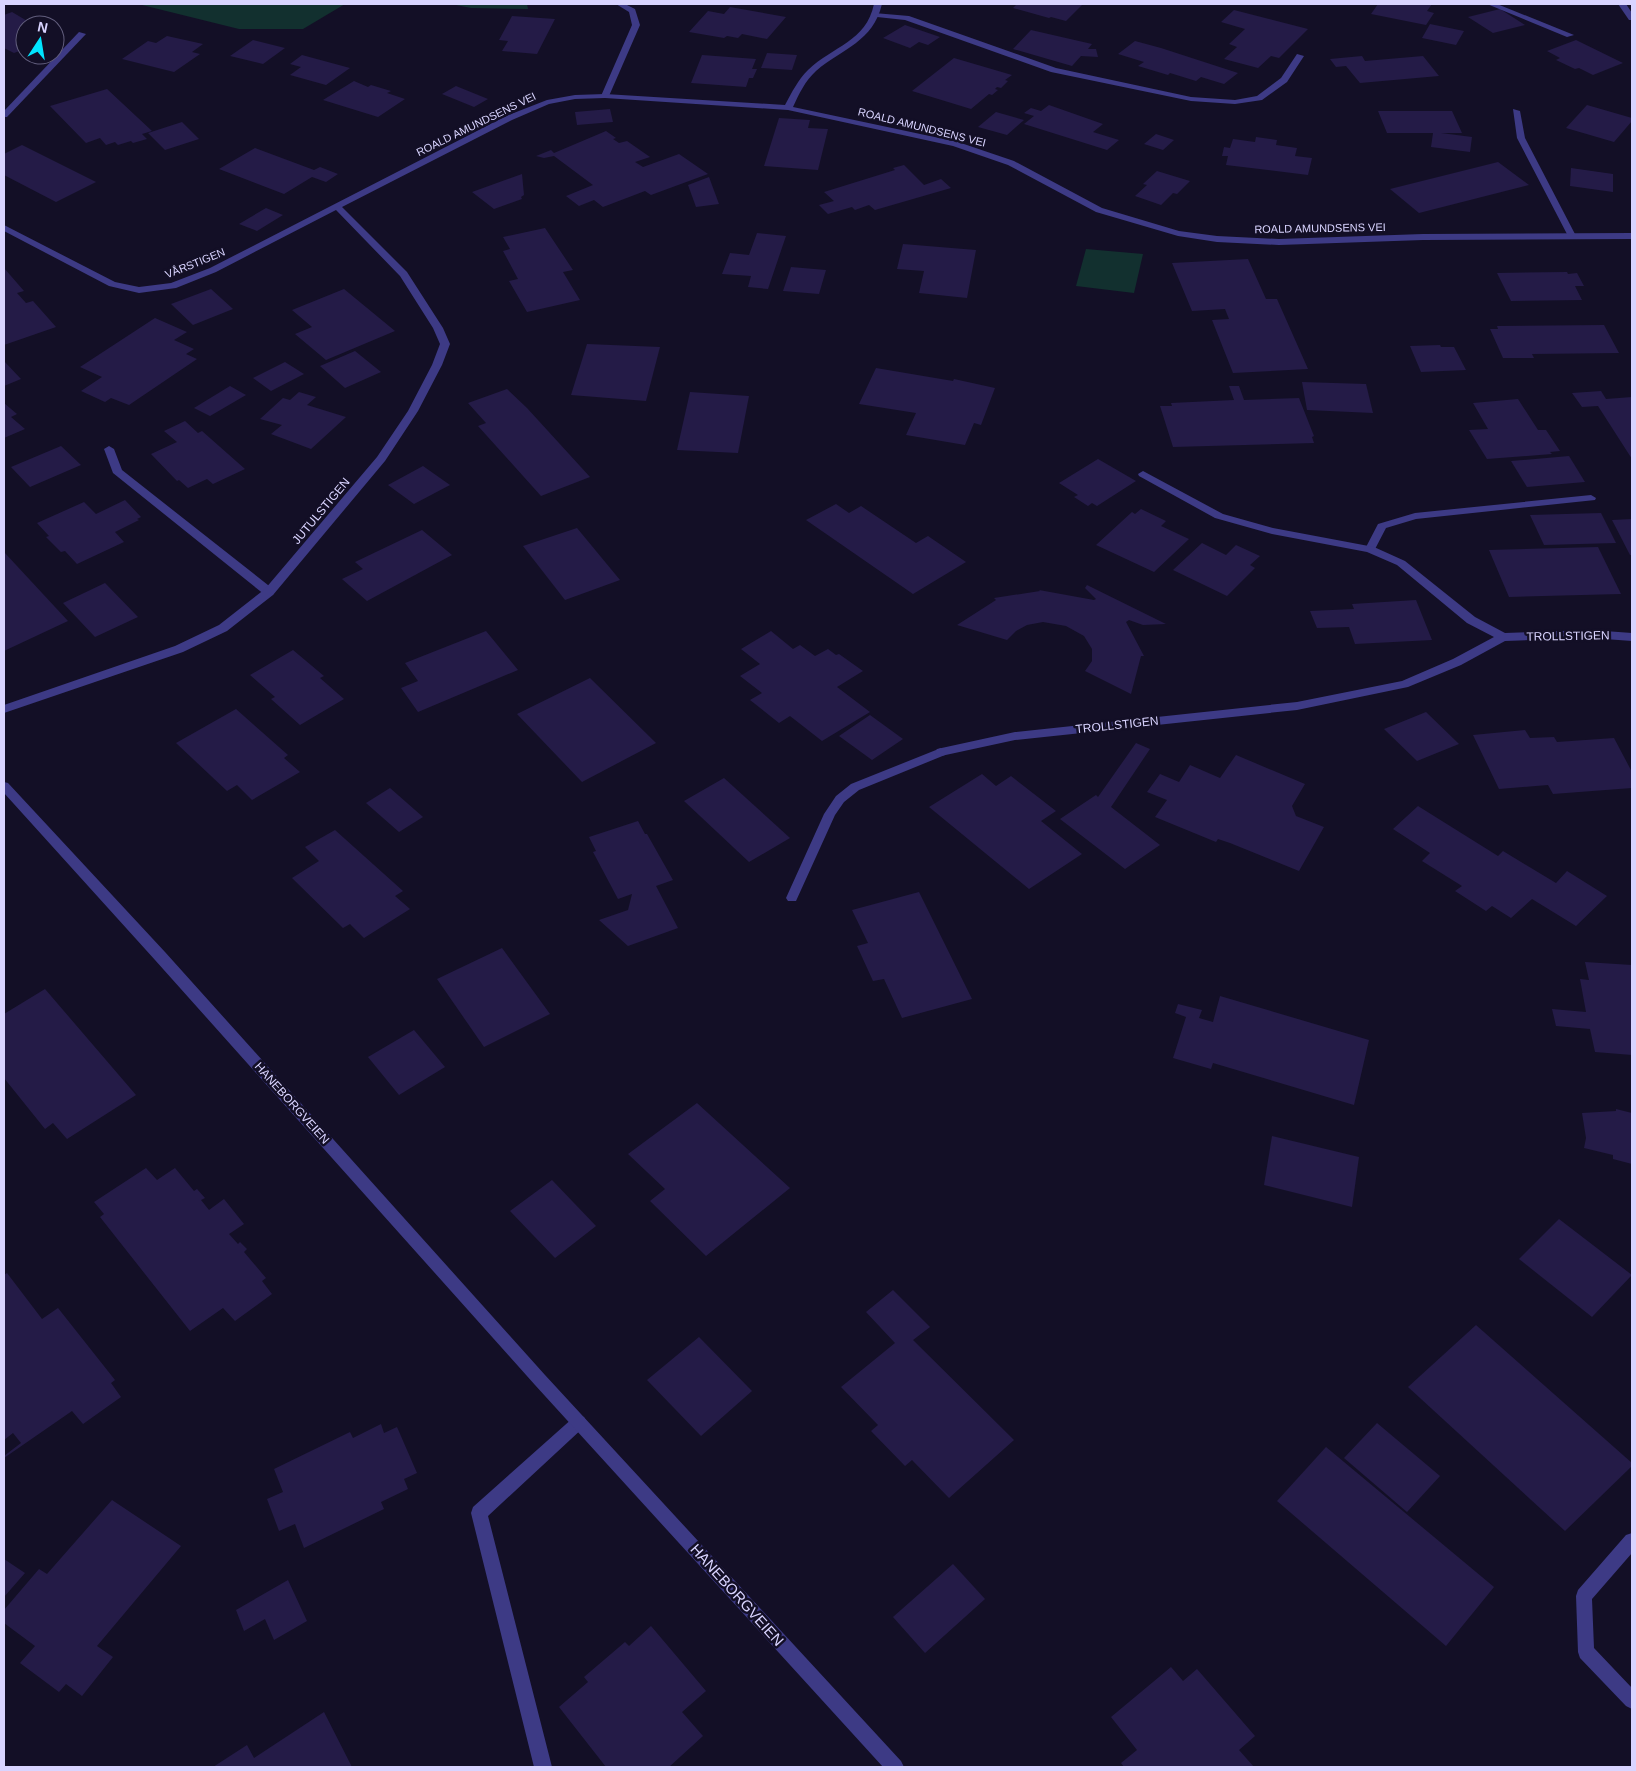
<svg xmlns="http://www.w3.org/2000/svg" width="1636" height="1771" font-family="Helvetica,sans-serif">
<style>
.green{fill:#12302f}
.building{fill:#241b47}
.lines{fill:none;stroke-linecap:round;stroke-linejoin:round}
.service{fill:#3d3a85;fill-rule:evenodd}
.minor{fill:#3d3a85;fill-rule:evenodd}
.tertiary{fill:#3d3a85;fill-rule:evenodd}
.labels{text-anchor:middle;stroke-width:5;stroke-linejoin:round;paint-order:stroke}
.far-street-label{font-size:11px;fill:#d9d4ff;stroke:#130f26}
.street-label{font-size:12px;fill:#d9d4ff;stroke:#130f26}
.near-street-label{font-size:15px;fill:#d9d4ff;stroke:#130f26}
</style>
<rect width="100%" height="100%" fill="#130f26"/>
<g class="green">
<polygon points="138,4 345,4 303,29 239,29"/>
<polygon points="451,4 527,4 528,9 471,8"/>
<polygon points="1086,249 1143,254 1134,293 1076,286"/>
</g>
<g class="building">
<polygon points="1017,4 1083,4 1066,21 1051,17 1049,18 1013,8"/>
<polygon points="1378,4 1432,4 1427,11 1434,13 1426,25 1371,14"/>
<polygon points="730,7 786,17 767,39 742,34 738,38 727,36 724,38 689,32 708,11 724,14"/>
<polygon points="1500,9 1525,25 1493,33 1468,17"/>
<polygon points="1234,10 1308,29 1279,58 1271,56 1258,68 1224,59 1237,47 1229,44 1245,29 1221,22"/>
<polygon points="12,12 34,25 25,25 25,49 14,53 4,48 4,15"/>
<polygon points="512,16 555,19 537,54 502,51 508,41 499,40"/>
<polygon points="1430,24 1464,31 1456,45 1422,38"/>
<polygon points="905,25 940,37 928,45 919,42 910,48 883,38"/>
<polygon points="1031,30 1092,44 1088,49 1096,49 1098,57 1081,56 1072,66 1013,49"/>
<polygon points="167,36 203,44 192,52 200,54 174,72 122,59 148,41 156,43"/>
<polygon points="253,40 285,48 263,64 230,56"/>
<polygon points="1576,40 1623,63 1593,75 1579,68 1575,69 1556,60 1560,58 1547,51"/>
<polygon points="1135,41 1161,48 1238,73 1224,84 1201,77 1196,81 1170,73 1168,75 1138,66 1144,62 1118,54"/>
<polygon points="767,53 797,55 792,70 761,68"/>
<polygon points="302,55 350,68 326,85 290,75 301,67 290,64"/>
<polygon points="702,55 756,59 752,69 757,69 753,78 749,78 746,87 691,83"/>
<polygon points="1362,56 1365,61 1423,56 1439,76 1360,83 1346,66 1336,67 1330,59"/>
<polygon points="954,58 1012,75 1005,80 1008,81 1001,88 997,87 995,89 998,90 992,95 989,94 971,109 912,91"/>
<polygon points="354,81 368,87 371,85 391,91 387,93 405,99 378,117 323,100"/>
<polygon points="456,86 488,99 474,107 442,94"/>
<polygon points="107,89 152,131 142,134 147,139 133,143 131,141 118,145 115,142 106,145 100,138 86,143 50,106"/>
<polygon points="1049,105 1103,124 1093,132 1119,140 1107,150 1024,124 1034,116 1024,113 1031,108 1041,111"/>
<polygon points="1587,105 1632,118 1632,121 1614,142 1566,128"/>
<polygon points="610,109 613,122 577,125 575,112"/>
<polygon points="1378,111 1452,111 1462,133 1441,133 1472,137 1470,152 1431,147 1433,133 1387,133"/>
<polygon points="996,112 1024,120 1007,135 978,127"/>
<polygon points="779,118 810,120 808,128 828,129 818,170 764,166"/>
<polygon points="182,122 199,139 165,150 148,133"/>
<polygon points="606,131 616,138 613,139 619,143 627,141 650,157 635,162 643,167 679,154 708,174 651,195 645,191 603,207 594,200 579,206 566,196 593,185 554,156 544,158 536,156 551,150 554,153"/>
<polygon points="1156,134 1174,140 1163,150 1144,144"/>
<polygon points="1256,137 1277,140 1276,145 1297,148 1295,156 1312,158 1308,175 1226,165 1228,156 1222,156 1224,147 1230,148 1233,139 1255,142"/>
<polygon points="22,145 96,182 56,202 4,175 4,154"/>
<polygon points="255,148 314,170 320,167 338,174 326,182 312,177 284,194 219,169"/>
<polygon points="1498,162 1529,185 1419,213 1390,189"/>
<polygon points="904,165 924,185 941,179 951,188 875,210 869,205 855,210 852,207 828,214 819,205 834,201 824,192 895,170 893,168"/>
<polygon points="1571,168 1613,174 1613,192 1570,186"/>
<polygon points="1157,171 1190,181 1177,194 1173,193 1161,205 1135,196 1147,185 1143,184"/>
<polygon points="522,174 524,195 521,197 522,199 494,209 472,192"/>
<polygon points="709,177 719,204 696,207 688,185"/>
<polygon points="266,208 283,215 257,231 239,224"/>
<polygon points="545,228 573,270 563,272 580,300 527,312 509,281 518,279 503,251 510,249 503,237"/>
<polygon points="757,233 786,236 768,289 748,287 751,276 722,274 730,253 749,255"/>
<polygon points="903,244 976,250 967,298 919,293 924,271 897,269"/>
<polygon points="1248,259 1266,299 1277,299 1308,369 1233,373 1212,320 1229,319 1225,309 1192,311 1172,263"/>
<polygon points="791,267 826,270 819,294 783,291"/>
<polygon points="4,268 24,291 17,293 26,303 33,301 56,327 4,345"/>
<polygon points="1567,272 1568,274 1577,273 1584,286 1575,286 1582,300 1511,301 1497,273"/>
<polygon points="211,289 233,309 193,325 171,304"/>
<polygon points="344,289 395,331 326,360 295,334 312,327 292,310"/>
<polygon points="155,318 187,332 174,340 194,349 186,354 197,359 129,405 111,398 105,402 81,391 102,377 80,367"/>
<polygon points="1604,325 1619,353 1532,354 1534,358 1503,358 1490,329 1498,329 1497,326"/>
<polygon points="587,344 660,347 646,401 571,395"/>
<polygon points="1440,345 1441,347 1454,347 1466,370 1421,372 1410,346"/>
<polygon points="355,351 381,372 345,388 320,366"/>
<polygon points="4,361 21,379 4,386"/>
<polygon points="285,362 304,374 271,391 253,378"/>
<polygon points="876,368 953,381 954,379 995,388 981,425 974,423 965,445 906,435 916,413 859,404"/>
<polygon points="1302,382 1366,384 1373,413 1307,410"/>
<polygon points="230,386 246,395 210,416 194,408"/>
<polygon points="1229,386 1239,386 1244,400 1299,398 1314,436 1312,437 1314,443 1173,447 1160,406 1172,406 1171,403 1234,400"/>
<polygon points="507,389 527,408 590,477 541,496 478,426 486,423 468,403"/>
<polygon points="1601,391 1606,399 1632,397 1632,459 1598,406 1582,407 1572,393"/>
<polygon points="299,392 316,397 307,405 346,417 311,449 271,434 282,425 260,419 283,398 290,400"/>
<polygon points="690,392 749,396 738,453 677,450"/>
<polygon points="1518,399 1538,430 1546,430 1560,451 1550,452 1552,454 1487,459 1469,430 1488,429 1473,403"/>
<polygon points="4,403 17,414 11,417 25,429 4,438"/>
<polygon points="185,421 198,433 202,431 245,469 213,484 207,479 188,488 179,480 177,481 151,454 177,442 164,431"/>
<polygon points="61,446 81,465 30,487 11,467"/>
<polygon points="1569,456 1585,482 1527,487 1511,461"/>
<polygon points="1098,459 1136,481 1097,506 1092,503 1088,506 1074,497 1078,495 1059,483"/>
<polygon points="423,466 450,485 414,504 388,485"/>
<polygon points="125,500 141,517 137,519 139,520 115,532 124,542 77,564 65,551 61,552 46,537 49,536 37,523 84,502 96,514"/>
<polygon points="836,504 849,513 861,506 916,543 928,536 966,562 913,594 806,520"/>
<polygon points="1141,509 1166,521 1161,526 1189,539 1154,572 1096,545 1132,512 1135,514"/>
<polygon points="1601,513 1616,543 1544,545 1530,515"/>
<polygon points="1632,519 1632,555 1630,555 1612,520"/>
<polygon points="577,528 620,580 565,600 523,546"/>
<polygon points="422,530 452,555 367,601 342,579 363,569 355,562"/>
<polygon points="1202,543 1226,555 1236,545 1260,556 1250,565 1255,568 1227,596 1173,570"/>
<polygon points="1598,547 1621,594 1509,597 1489,550"/>
<polygon points="4,552 68,621 4,651"/>
<polygon points="105,583 138,617 95,637 63,603"/>
<polygon points="1087,585 1166,624 1143,625 1129,620 1126,622 1144,656 1141,656 1131,694 1085,671 1092,661 1092,649 1084,636 1066,626 1043,622 1027,625 1016,631 1007,640 957,625 996,600 994,598 1040,591 1039,590 1094,600 1096,599 1085,588"/>
<polygon points="1416,600 1432,640 1355,644 1349,627 1317,628 1310,611 1354,609 1352,604"/>
<polygon points="486,631 518,670 418,712 401,688 418,681 405,663"/>
<polygon points="771,631 793,649 800,645 815,656 828,649 836,655 839,654 863,671 837,687 870,712 822,741 790,716 779,723 750,700 762,693 740,676 760,664 741,649"/>
<polygon points="293,650 324,676 320,678 344,699 300,725 271,699 275,697 250,675"/>
<polygon points="590,678 656,743 582,782 517,714"/>
<polygon points="236,709 288,755 284,758 300,772 252,800 237,785 227,791 176,743"/>
<polygon points="1426,712 1459,744 1417,761 1384,729"/>
<polygon points="870,715 903,739 872,760 839,736"/>
<polygon points="1525,730 1530,738 1554,737 1557,742 1614,738 1632,772 1632,788 1553,794 1548,785 1499,789 1473,735"/>
<polygon points="1136,743 1150,749 1111,807 1160,845 1125,869 1060,819 1096,795 1098,797"/>
<polygon points="1236,755 1305,784 1292,806 1296,816 1324,827 1299,871 1230,843 1218,839 1216,842 1155,817 1167,800 1147,792 1160,774 1179,782 1190,765 1220,778"/>
<polygon points="982,774 996,786 1011,776 1056,811 1041,821 1082,854 1029,889 929,807"/>
<polygon points="724,778 790,838 749,862 684,801"/>
<polygon points="390,788 423,817 399,832 366,803"/>
<polygon points="1418,806 1498,856 1503,851 1556,883 1567,871 1607,896 1576,926 1532,899 1511,918 1492,906 1486,911 1455,891 1462,886 1422,861 1430,853 1393,829"/>
<polygon points="638,821 645,834 647,834 673,880 656,886 678,928 628,946 599,920 628,910 632,894 618,899 593,852 596,851 589,837"/>
<polygon points="335,830 403,891 395,896 410,909 364,938 350,924 343,928 292,878 319,861 305,847"/>
<polygon points="919,892 972,999 902,1018 884,979 873,981 857,946 868,943 852,910"/>
<polygon points="502,948 550,1014 484,1047 437,979"/>
<polygon points="1585,962 1632,965 1632,1055 1595,1052 1590,1029 1556,1026 1552,1009 1586,1012 1580,979 1589,980"/>
<polygon points="45,989 136,1095 67,1139 53,1123 45,1129 4,1078 4,1014"/>
<polygon points="1220,996 1369,1040 1354,1105 1213,1063 1211,1069 1173,1058 1186,1017 1175,1013 1178,1004 1202,1010 1199,1018 1213,1022"/>
<polygon points="414,1030 445,1067 399,1095 368,1057"/>
<polygon points="697,1103 790,1188 706,1256 650,1201 665,1189 628,1154"/>
<polygon points="1616,1109 1632,1113 1632,1164 1613,1159 1613,1155 1584,1148 1586,1138 1582,1113 1616,1111"/>
<polygon points="1272,1136 1359,1157 1352,1207 1264,1185"/>
<polygon points="146,1168 157,1180 175,1168 194,1191 197,1189 205,1198 201,1200 209,1210 224,1199 244,1224 229,1234 238,1244 240,1242 247,1249 244,1252 266,1278 262,1281 272,1294 235,1321 223,1308 190,1331 100,1217 104,1214 94,1202"/>
<polygon points="552,1180 596,1226 555,1258 510,1211"/>
<polygon points="1559,1219 1632,1275 1592,1317 1519,1259"/>
<polygon points="7,1273 42,1319 58,1308 115,1380 111,1383 121,1397 83,1424 72,1411 4,1458 4,1456 21,1443 13,1433 4,1440 4,1275"/>
<polygon points="893,1290 930,1327 913,1340 1014,1440 949,1498 912,1460 905,1466 871,1431 878,1425 841,1387 895,1343 866,1312"/>
<polygon points="1476,1325 1632,1463 1632,1466 1565,1531 1408,1387"/>
<polygon points="699,1337 752,1391 701,1436 647,1380"/>
<polygon points="1377,1423 1440,1476 1407,1512 1344,1458"/>
<polygon points="381,1424 384,1433 397,1427 417,1473 404,1479 408,1489 381,1502 384,1509 304,1548 295,1524 279,1531 267,1499 283,1492 274,1469 350,1432 353,1438"/>
<polygon points="1326,1447 1494,1587 1446,1646 1277,1501"/>
<polygon points="112,1500 181,1546 97,1646 113,1657 82,1696 66,1684 59,1692 20,1663 35,1646 4,1623 4,1610 39,1569 47,1574"/>
<polygon points="4,1559 25,1573 4,1597"/>
<polygon points="953,1564 985,1599 925,1653 893,1617"/>
<polygon points="288,1580 307,1621 274,1640 265,1619 244,1631 236,1610"/>
<polygon points="651,1626 706,1691 682,1712 703,1736 669,1767 606,1767 559,1707 588,1682 584,1677 625,1642 629,1646"/>
<polygon points="1171,1667 1183,1681 1197,1669 1255,1736 1239,1750 1254,1767 1124,1767 1121,1763 1137,1750 1111,1717"/>
<polygon points="324,1712 352,1767 213,1767 247,1745 254,1758"/>
</g>
<g class="lines">
<g class="service">
<polygon points="616,4 625,4 635,9 640,25 609,96 605,98 601,96 632,25 629,12"/>
<polygon points="1487,4 1497,4 1574,35 1567,37"/>
<polygon points="874,13 909,16 1056,68 1191,97 1235,100 1257,96 1281,78 1297,54 1304,56 1287,82 1262,100 1235,104 1191,101 1051,72 905,20 877,17 873,15"/>
<polygon points="79,32 86,34 7,117 4,117 4,111"/>
<polygon points="1513,109 1520,111 1525,138 1576,236 1575,238 1569,238 1568,236 1517,138"/>
<polygon points="109,446 114,449 122,470 273,589 274,592 273,595 265,595 113,473 104,449"/>
<polygon points="1591,495 1596,498 1595,500 1416,519 1386,528 1374,551 1366,551 1365,549 1378,524 1415,513"/>
<polygon points="941,748 947,752 945,755 859,790 844,802 835,815 796,901 788,901 786,898 824,814 836,796 851,784"/>
<polygon points="1632,1533 1632,1553 1592,1599 1594,1648 1632,1688 1632,1709 1626,1706 1580,1658 1578,1652 1576,1596 1578,1590 1626,1535"/>
</g>
<g class="minor">
<path d="M874,4H882C873,42 843,48 816,71C805,81 799,94 793,107L958,142L1014,161L1102,208L1179,231L1217,236L1279,239L1423,234L1632,233V239L1423,240L1279,245L1217,242L1178,236L1096,212L1008,165L953,146L788,110L605,98L575,99L549,104L512,120L342,207L407,272L443,328L450,344L442,365L418,411L385,461L273,595L227,631L183,652L4,713V705L175,646L219,625L265,589L377,457L408,411L432,365L440,344L433,328L400,276L336,210L216,272L176,288L139,293L109,286L4,231V225L115,282L139,287L171,283L210,268L506,116L547,100L575,95L605,94L785,105C792,92 798,80 808,70C833,46 866,42 874,4Z"/>
<polygon points="1618,4 1626,4 1632,13 1632,20 1629,20"/>
<polygon points="1143,471 1223,514 1273,528 1374,547 1405,561 1475,617 1505,633 1591,630 1632,633 1632,641 1591,638 1505,641 1461,665 1408,687 1297,710 1015,740 941,756 937,755 935,752 937,749 1015,732 1297,702 1402,681 1453,659 1494,637 1467,623 1397,565 1367,552 1272,534 1215,518 1139,476 1138,474"/>
<polygon points="579,1415 584,1417 587,1422 584,1427 488,1516 552,1767 534,1767 471,1513 473,1507 574,1417"/>
</g>
<polygon class="tertiary" points="4,782 8,783 165,952 545,1375 901,1761 904,1767 883,1767 535,1385 155,960 4,793"/>
</g>
<g class="labels">
<g class="far-street-label">
<text transform="translate(476 124) rotate(-26)" y="4">ROALD AMUNDSENS VEI</text>
<text transform="translate(922 127) rotate(14)" y="4">ROALD AMUNDSENS VEI</text>
<text transform="translate(1320 228) rotate(-1)" y="4">ROALD AMUNDSENS VEI</text>
<text transform="translate(195 263) rotate(-22)" y="4">VÅRSTIGEN</text>
</g>
<g class="street-label">
<text transform="translate(321 511) rotate(-50)" y="4">JUTULSTIGEN</text>
<text transform="translate(1568 636) rotate(-1)" y="4">TROLLSTIGEN</text>
<text transform="translate(1117 725) rotate(-6)" y="4">TROLLSTIGEN</text>
<text transform="translate(292 1103) rotate(48)" y="4">HANEBORGVEIEN</text>
</g>
<g class="near-street-label">
<text transform="translate(737 1595) rotate(48)" y="5">HANEBORGVEIEN</text>
</g>
</g>
<rect width="1636" height="1771" fill="none" stroke="#d9d4ff" stroke-width="10"/>
<g transform="translate(40 40) rotate(12)"><circle r="24" fill="#130f26" stroke="#625e7d"/>
<path d="M0-4L9 19L0 12L-9 19Z" fill="#00e5ff"/>
<text y="-8" font-size="14" font-weight="bold" text-anchor="middle" fill="#d9d4ff">N</text>
</g>
</svg>
